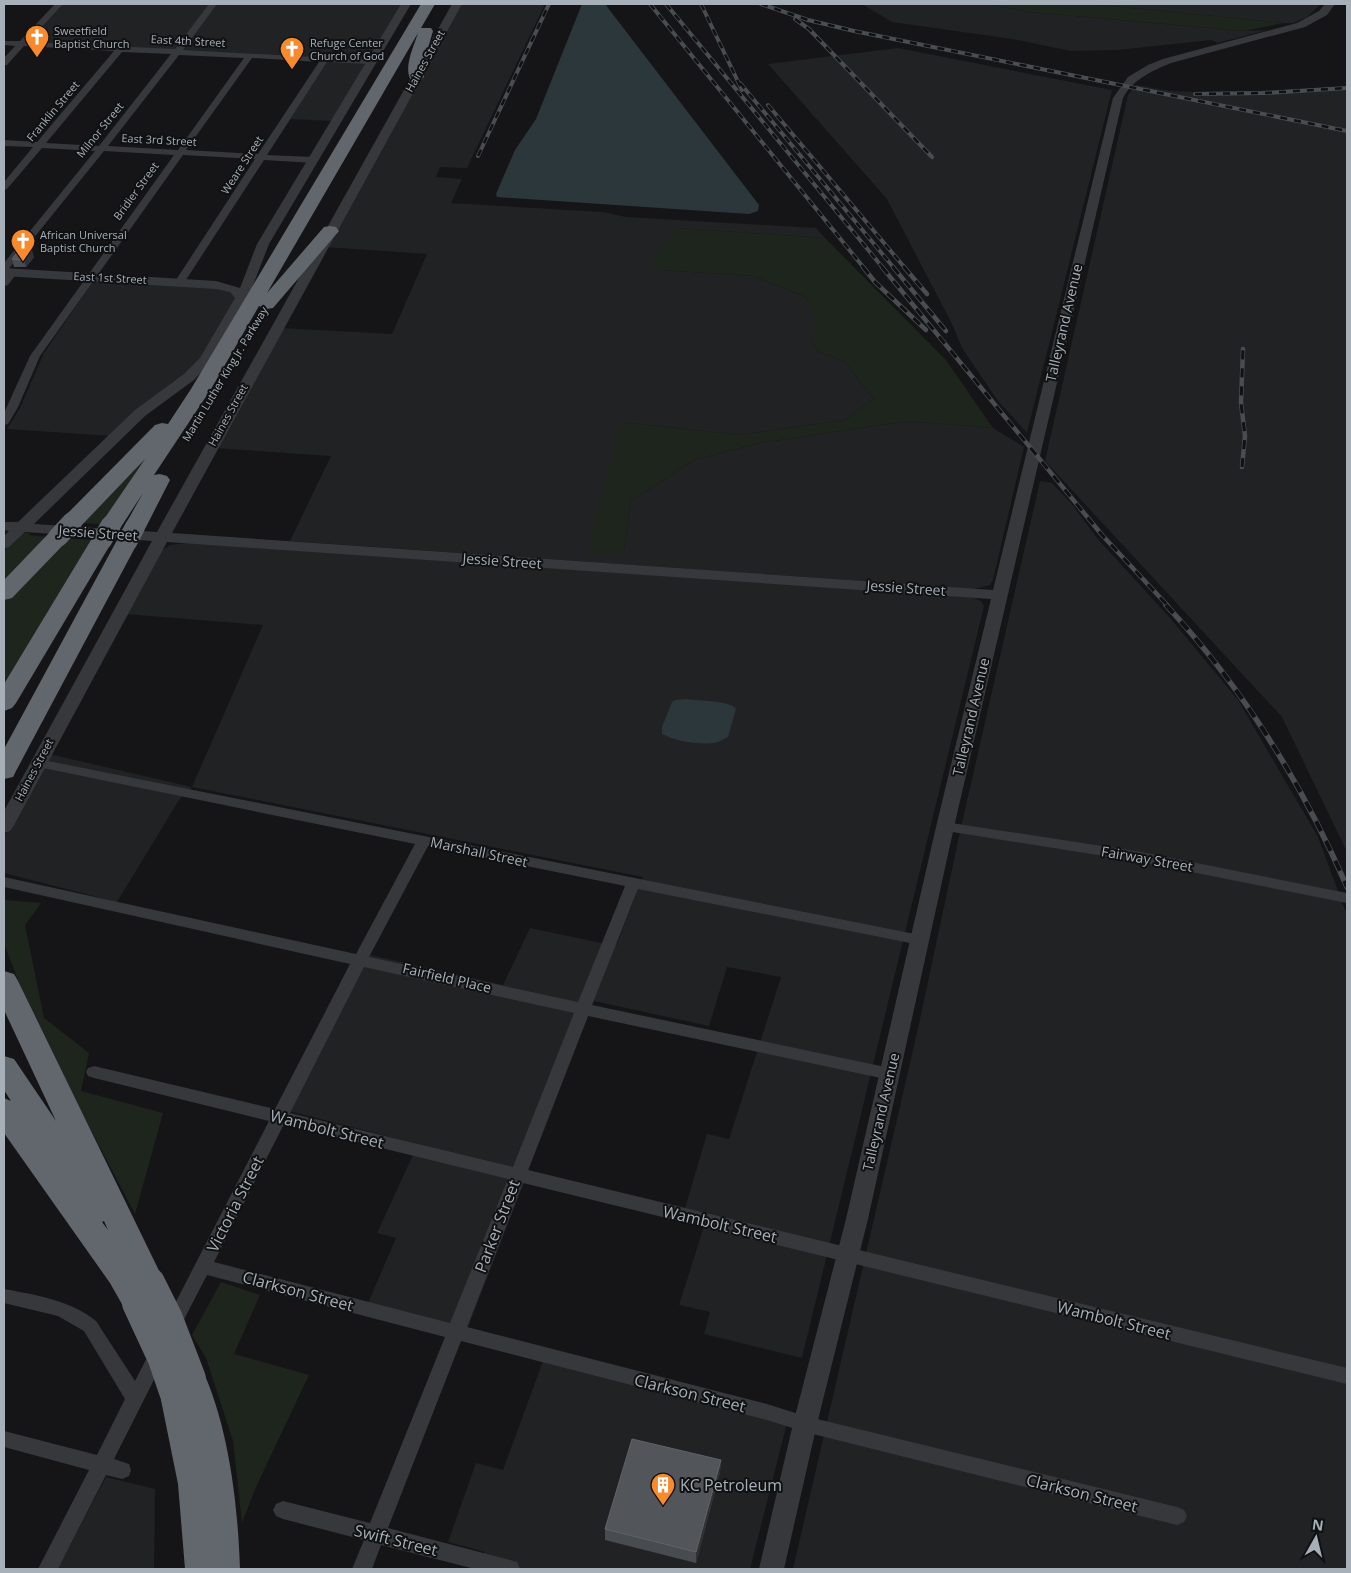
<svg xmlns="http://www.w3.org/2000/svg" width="1351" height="1573" font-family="'Open Sans',sans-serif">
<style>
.built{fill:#212224}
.green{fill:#1d251d}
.water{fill:#2b373b}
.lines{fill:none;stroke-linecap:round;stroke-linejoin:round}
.minor{fill:#36383c;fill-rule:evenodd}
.tertiary{fill:#36383c;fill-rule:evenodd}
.motorway{fill:#62676d;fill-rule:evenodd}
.rail-far2-casing{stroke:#494d51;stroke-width:4}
.rail-far1-casing{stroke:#494d51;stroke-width:4.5}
.rail-casing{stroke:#494d51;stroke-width:5.5}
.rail-far2{stroke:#101112;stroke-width:2.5;stroke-dasharray:7;stroke-linecap:butt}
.rail-far1{stroke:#101112;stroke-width:3;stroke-dasharray:9;stroke-linecap:butt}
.rail{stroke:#101112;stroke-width:4;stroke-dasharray:11;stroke-linecap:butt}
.motorway-bridge-far1{stroke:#62676d;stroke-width:20}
.motorway-bridge{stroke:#62676d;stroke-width:32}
.wall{fill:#484b4f}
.shaded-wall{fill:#2f3134}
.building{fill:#52565a;stroke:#606469}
.labels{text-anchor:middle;stroke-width:4;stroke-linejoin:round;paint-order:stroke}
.far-poi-label{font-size:11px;fill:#a7afb8;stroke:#101112;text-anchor:start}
.far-street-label{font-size:11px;fill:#a7afb8;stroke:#101112}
.street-label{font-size:14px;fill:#a7afb8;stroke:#101112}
.near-street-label{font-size:16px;fill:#a7afb8;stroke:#101112}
.near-poi-label{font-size:16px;fill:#a7afb8;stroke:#101112;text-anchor:start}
</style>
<rect width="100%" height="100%" fill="#151517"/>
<g class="built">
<polygon points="63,4 404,4 333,121 290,119 328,59 26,43"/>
<polygon points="460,4 545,4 467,168 440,167 436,177 462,179 451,203 603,212 626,217 816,228 825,238 676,228 661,270 753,276 806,297 816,319 812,342 819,352 844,361 874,399 845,420 740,435 621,422 624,550 631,501 694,460 760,443 908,421 993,428 1024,447 993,580 990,585 974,589 290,541 331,456 215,448 281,328 392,334 427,254 325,247"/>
<polygon points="862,4 986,4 1030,12 1243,31 1268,30 1217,43 1212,40 1117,50 1071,51 1012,39 892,22"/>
<polygon points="1090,4 1321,4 1307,17 1293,23 1284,23"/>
<polygon points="898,48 1112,90 1027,433 998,401 962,348 953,326 887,199 768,64"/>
<polygon points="1136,85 1170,91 1194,92 1254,91 1347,86 1347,852 1282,717 1045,461 1128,95"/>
<polygon points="93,281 219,288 234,291 238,295 200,362 112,436 7,429 20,408 44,353"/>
<polygon points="1040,481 1052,483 1071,503 1097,538 1170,618 1238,700 1318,837 1347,915 1347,1569 793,1569 919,1024 959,836"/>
<polygon points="188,543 972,597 981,601 984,606 802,1358 704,1334 710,1312 679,1305 708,1214 685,1208 707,1134 729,1139 781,977 727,967 709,1026 594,1001 467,1330 368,1303 396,1238 377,1233 418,1144 289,1111 370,955 503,985 530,928 616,946 643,877 192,787 179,800 117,902 4,873 4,837 49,754 192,787 263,625 125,614 159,552 170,545"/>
<polygon points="543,1361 787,1423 750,1569 480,1569 485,1552 448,1542 476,1463 503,1470"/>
<polygon points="106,1477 155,1489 154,1569 58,1569"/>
</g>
<g class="green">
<polygon points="986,4 1090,4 1284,23 1244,31 1030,12"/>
<polygon points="676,228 825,238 946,360 993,428 908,421 760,443 694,460 631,501 624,550 600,556 587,552 621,422 740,435 845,420 874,399 844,361 819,352 812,342 815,319 806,297 753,276 661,270 651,261"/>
<polygon points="160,437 101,524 79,523"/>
<path d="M24,533H30L29,535L48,537L4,581C4,554 0,546 24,533Z"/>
<polygon points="64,538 91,540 4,685 4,599"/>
<polygon points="4,900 41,903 25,925 44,1018 89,1053 81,1091 163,1113 135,1214 32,1018 4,943"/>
<polygon points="221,1282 260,1295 234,1354 309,1375 256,1487 242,1523 233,1441 206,1358 192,1335"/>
</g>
<g class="water">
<polygon points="582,4 605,4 759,205 758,211 749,214 497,197 496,194 515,150 536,119"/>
<path d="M686,699C697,701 730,700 736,709L728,737C723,739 718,743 713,743C698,745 675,741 662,734V727L672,702L675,700Z"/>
</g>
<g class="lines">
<g class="minor">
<path d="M55,4H63L28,42L175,49L209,4H217L183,50L371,60L375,62L371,64L327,62L267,155L314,157L318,160L314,163L264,160L184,283L179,286L174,283L255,159L183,155L40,356L18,407L8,424L4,425V413L30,356L174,155L104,151L7,271L4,272V263L95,151L42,148L7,189L4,190V182L33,147L4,146V140L37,142L114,51L24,46L7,65H4V58L15,46L4,45V41H20ZM122,52L171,54L99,146L46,143ZM179,55L244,58L178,150L108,146ZM252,58L319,62L258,154L186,150Z"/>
<path d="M12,270L17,273L8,285L4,286C4,279 4,272 12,270Z"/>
<path d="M38,759L925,936L927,940L925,944L920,945L638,889L592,1005L890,1068L896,1070L898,1074L896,1078L890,1080L588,1016L528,1170L1347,1368V1384L523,1183L467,1327L767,1404L805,1416L1177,1507L1184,1510L1187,1516L1184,1522L1177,1525L805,1432L767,1420L461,1341L388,1528L510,1560L517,1562L520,1569H475L381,1545L372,1569H352L364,1540L283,1519L276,1516L273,1510L276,1504L283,1501L370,1523L445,1337L207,1275L178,1331L172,1334L166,1331L163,1326L166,1321L269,1121L94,1078L88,1076L86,1072L88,1068L94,1066L275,1109L350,964L4,887V877L356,954L415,844L33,766L31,763L33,760ZM428,846L625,886L578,1002L369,957ZM364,967L574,1013L513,1167L290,1113ZM284,1124L508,1179L450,1323L214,1262Z"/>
<polygon points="945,822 1141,852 1347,893 1347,903 1141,862 940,830 938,827 940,824"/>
<path d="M4,1289C36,1295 70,1300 96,1321L135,1381L153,1346L159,1344L165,1346L168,1352L114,1459L129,1464L131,1470L129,1476L122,1479L106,1475L58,1569H38L89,1470L4,1447V1431L97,1455L125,1399L84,1331L58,1316L4,1303Z"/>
</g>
<path class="tertiary" d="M401,4H411L269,244L248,298L210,363L194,380L145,416L34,524L157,532L452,4H462L172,533L993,590L1113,98L1128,77L1148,65L1163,59L1297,23L1319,11L1325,4H1335L1327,15L1305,27L1171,63C1152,71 1133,79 1123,98L954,827L868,1219L817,1424L784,1569H759L793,1424L846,1219L936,827L991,599L167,542L13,827L10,831L4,833V811L152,541L25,532L9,547L4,549V536L9,531L4,530V522H18L135,410L184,374L200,358L235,298L230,292L216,289L4,276V268L216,281L240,288L257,244Z"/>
<g class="motorway">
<path d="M421,4H435L421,28H431L433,31L423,65L424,77L421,80H411C403,68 414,46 418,33L267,293L324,227L330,226L336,227L339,231L273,308L267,309L259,306L211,389L154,475L160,474L167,476L170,480L146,527L143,532L135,533L127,532L124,527L143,493L119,530L111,531L103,530L100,525L145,459L80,527L72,528L64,527L61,522L64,517L155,425L162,423L168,424L191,389Z"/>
<polygon points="58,531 66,532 69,537 66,542 12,598 4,600 4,580 50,532"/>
<polygon points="102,534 110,535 113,540 16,703 12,708 4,711 4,684 91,540 94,535"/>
<polygon points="127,536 135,537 138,542 16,771 13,777 4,779 4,749 116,542 119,537"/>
<path d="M4,971L14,974L18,981L165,1283L160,1293L151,1296L154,1303L149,1313L138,1317L127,1313L110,1283L4,1133V1098L11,1101L4,1090V1056L14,1059L56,1121L4,1010ZM104,1221L108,1230L102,1222Z"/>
<path d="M190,1364L202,1369C229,1427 238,1506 240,1569H185L178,1484L161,1400L166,1389L175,1386L173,1379L178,1369Z"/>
</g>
<defs>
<g id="rail-far2">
<polyline points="650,4 864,268"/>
<polyline points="666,4 883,268"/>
<polyline points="701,4 742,90"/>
<polyline points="761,4 808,20 854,31 1347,131"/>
<polyline points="795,19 809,29 932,157"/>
<polyline points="740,83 894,268"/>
<polyline points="1195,94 1264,93 1347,88"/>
<polyline points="768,105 905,268"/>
<polyline points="478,156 549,4"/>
</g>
<g id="rail-far1">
<polyline points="863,267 875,282 926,330"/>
<polyline points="882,267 1102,535 1168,606"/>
<polyline points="893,267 946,331"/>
<polyline points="904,267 927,294"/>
<polyline points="1242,467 1245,436 1241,403 1243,349"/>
</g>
<path id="rail" d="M1166,605C1243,688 1302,783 1347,887"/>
</defs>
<use href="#rail-far2" class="rail-far2-casing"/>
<use href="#rail-far1" class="rail-far1-casing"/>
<use href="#rail" class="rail-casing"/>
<use href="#rail-far2" class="rail-far2"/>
<use href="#rail-far1" class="rail-far1"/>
<use href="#rail" class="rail"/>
<g class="motorway-bridge-far1">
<polyline points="58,537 72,522"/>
<polyline points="102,540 111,525"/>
<polyline points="127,542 135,527"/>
</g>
<g class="motorway-bridge">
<polyline points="149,1283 167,1319 190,1379"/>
<polyline points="138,1303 164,1359 178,1400"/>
</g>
</g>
<g class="wall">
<polygon points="34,257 26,267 14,267 12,259"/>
<polygon points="721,1460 720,1472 696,1563 605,1540 605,1529"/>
</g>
<g class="shaded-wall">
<polygon points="32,250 34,257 26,267 24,260"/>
<polygon points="721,1460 720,1472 696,1563 696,1552"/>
</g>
<g class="building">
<polygon points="20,249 32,250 24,260 12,259"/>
<polygon points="632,1439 721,1460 696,1552 605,1529"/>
</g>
<defs>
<symbol id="church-pin" viewBox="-11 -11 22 30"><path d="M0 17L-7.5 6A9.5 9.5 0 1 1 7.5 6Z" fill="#f78a2d" stroke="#101112"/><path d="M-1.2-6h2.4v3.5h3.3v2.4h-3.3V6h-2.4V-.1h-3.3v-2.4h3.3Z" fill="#fff"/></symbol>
<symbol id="building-pin" viewBox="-11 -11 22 30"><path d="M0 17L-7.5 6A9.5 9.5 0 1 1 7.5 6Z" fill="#f78a2d" stroke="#101112"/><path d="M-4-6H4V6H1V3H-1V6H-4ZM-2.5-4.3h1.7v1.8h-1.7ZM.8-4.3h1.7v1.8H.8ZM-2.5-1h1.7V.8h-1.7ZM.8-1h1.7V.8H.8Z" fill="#fff"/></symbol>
</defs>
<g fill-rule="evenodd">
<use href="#church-pin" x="23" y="23" width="28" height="38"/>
<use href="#church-pin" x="278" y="35" width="28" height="38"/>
<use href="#church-pin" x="9" y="227" width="28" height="38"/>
<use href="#building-pin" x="649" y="1471" width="28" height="38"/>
</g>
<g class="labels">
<g class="far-poi-label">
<text x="54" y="35">Sweetfield<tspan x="54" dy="13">Baptist Church</tspan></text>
<text x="310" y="47">Refuge Center<tspan x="310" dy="13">Church of God</tspan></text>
<text x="40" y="239">African Universal<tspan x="40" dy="13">Baptist Church</tspan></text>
</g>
<g class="far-street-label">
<text transform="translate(188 41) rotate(3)" y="4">East 4th Street</text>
<text transform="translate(425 61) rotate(-61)" y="4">Haines Street</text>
<text transform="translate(53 111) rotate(-50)" y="4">Franklin Street</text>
<text transform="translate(100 130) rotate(-51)" y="4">Milnor Street</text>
<text transform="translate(159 140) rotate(3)" y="4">East 3rd Street</text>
<text transform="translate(242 165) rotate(-57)" y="4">Weare Street</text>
<text transform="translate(136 191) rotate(-54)" y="4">Bridier Street</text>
<text transform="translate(110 278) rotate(3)" y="4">East 1st Street</text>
<text transform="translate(225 374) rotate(-59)" y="4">Martin Luther King Jr. Parkway</text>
<text transform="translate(228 415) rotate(-61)" y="4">Haines Street</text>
<text transform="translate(34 770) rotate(-62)" y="4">Haines Street</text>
</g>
<g class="street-label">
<text transform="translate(1064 323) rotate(-77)" y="5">Talleyrand Avenue</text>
<text transform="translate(98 533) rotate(4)" y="5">Jessie Street</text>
<text transform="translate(502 561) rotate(4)" y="5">Jessie Street</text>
<text transform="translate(906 588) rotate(4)" y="5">Jessie Street</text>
<text transform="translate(971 717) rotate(-77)" y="5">Talleyrand Avenue</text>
<text transform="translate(479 852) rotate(12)" y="5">Marshall Street</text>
<text transform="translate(1147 859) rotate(10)" y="5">Fairway Street</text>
<text transform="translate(447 978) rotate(13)" y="5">Fairfield Place</text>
<text transform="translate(881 1112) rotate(-77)" y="5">Talleyrand Avenue</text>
</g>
<g class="near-street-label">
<text transform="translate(327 1129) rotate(14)" y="6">Wambolt Street</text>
<text transform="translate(235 1204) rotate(-63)" y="6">Victoria Street</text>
<text transform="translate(720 1224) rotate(13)" y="6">Wambolt Street</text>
<text transform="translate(497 1226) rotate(-69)" y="6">Parker Street</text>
<text transform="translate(298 1291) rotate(15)" y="6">Clarkson Street</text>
<text transform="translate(1114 1320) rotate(14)" y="6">Wambolt Street</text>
<text transform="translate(690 1393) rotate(14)" y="6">Clarkson Street</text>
<text transform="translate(1082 1493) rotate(14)" y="6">Clarkson Street</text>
<text transform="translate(396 1540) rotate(14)" y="6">Swift Street</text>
</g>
<g class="near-poi-label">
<text x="680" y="1491">KC Petroleum</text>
</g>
</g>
<rect width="1351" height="1573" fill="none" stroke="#a7afb8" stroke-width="10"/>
<g transform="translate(1316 1538) rotate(8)" stroke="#101112" stroke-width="4" paint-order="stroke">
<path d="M0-4L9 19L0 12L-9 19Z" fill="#a7afb8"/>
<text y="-8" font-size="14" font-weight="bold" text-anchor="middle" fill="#a7afb8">N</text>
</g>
</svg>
